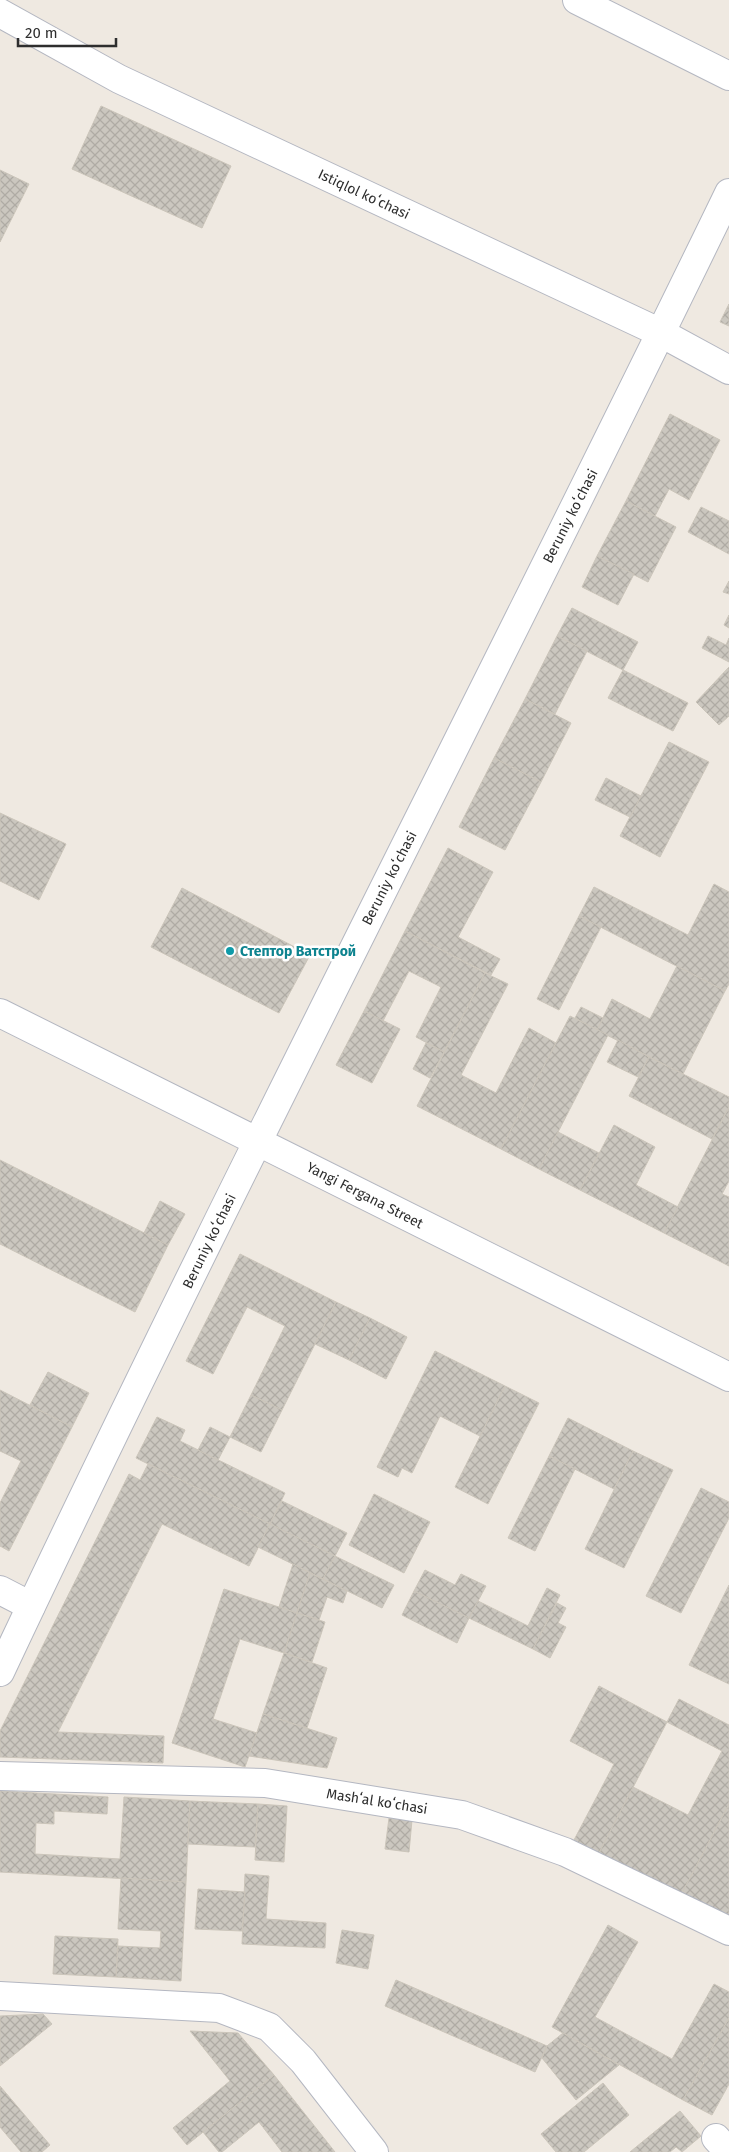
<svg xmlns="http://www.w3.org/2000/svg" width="729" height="2152" font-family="'Fira Sans',sans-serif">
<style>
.building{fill:url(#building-cross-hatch);stroke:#cbc5ba}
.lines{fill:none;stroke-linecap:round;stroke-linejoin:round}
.street-casing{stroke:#b4b7c1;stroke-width:30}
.secondary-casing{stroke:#b4b7c1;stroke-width:30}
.street{stroke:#fff;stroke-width:28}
.secondary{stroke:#fff;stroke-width:28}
.culture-dot{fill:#0f9aa8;stroke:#fff;stroke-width:2}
.labels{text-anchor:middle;stroke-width:5;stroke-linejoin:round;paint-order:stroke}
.street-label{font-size:14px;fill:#2e2e2e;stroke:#fff}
.culture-label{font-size:14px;font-weight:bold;fill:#0d838f;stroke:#fff;text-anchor:start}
</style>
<defs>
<pattern id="building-cross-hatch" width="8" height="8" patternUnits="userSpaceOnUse" patternTransform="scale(1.25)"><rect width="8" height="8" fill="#cbc7bf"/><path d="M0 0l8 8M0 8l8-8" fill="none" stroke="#afaba4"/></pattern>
</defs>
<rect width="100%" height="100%" fill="#efe9e1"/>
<g class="building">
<polygon points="101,106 231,166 202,228 72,169"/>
<polygon points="0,170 29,184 0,242"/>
<polygon points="729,304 729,326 720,322"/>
<polygon points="670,414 720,440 689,500 669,489 655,516 626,501"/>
<polygon points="626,501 676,527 648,582 597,556"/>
<polygon points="701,507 729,521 729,554 688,532"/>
<polygon points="597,556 634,574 618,605 582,587"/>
<polygon points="729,581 729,594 723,592"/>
<polygon points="572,608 638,642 623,670 557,636"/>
<polygon points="729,615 729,628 724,625"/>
<polygon points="557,636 587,651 555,714 525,699"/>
<polygon points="708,636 726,645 729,638 729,662 702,648"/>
<polygon points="729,667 729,716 719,725 696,702"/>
<polygon points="623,670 688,703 673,731 608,698"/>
<polygon points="525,699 571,723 541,782 494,758"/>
<polygon points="669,742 709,762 660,857 620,836"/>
<polygon points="494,758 541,782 505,850 459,827"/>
<polygon points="606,778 641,796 630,817 595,800"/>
<polygon points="0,813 66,844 39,900 0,881"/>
<polygon points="448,848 493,872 458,937 500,959 491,975 405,931"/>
<polygon points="714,884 729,892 729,984 725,991 579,916 594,887 688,935"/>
<polygon points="182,888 310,955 279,1013 151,947"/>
<polygon points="579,916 601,927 559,1010 537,999"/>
<polygon points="405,931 485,973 444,1052 416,1037 441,987 409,971 383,1021 364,1011"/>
<polygon points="677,966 725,991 683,1074 597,1030 612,999 650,1019"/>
<polygon points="485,973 508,984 461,1075 496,1093 529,1028 556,1043 501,1149 417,1106"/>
<polygon points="581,1007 603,1018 597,1030 575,1018"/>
<polygon points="364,1011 400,1029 372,1083 336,1065"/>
<polygon points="570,1016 608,1035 539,1169 501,1149"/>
<polygon points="618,1040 649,1057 638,1077 607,1062"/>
<polygon points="426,1043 444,1052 430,1078 413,1069"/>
<polygon points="649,1057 729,1097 729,1107 712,1139 629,1096"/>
<polygon points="729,1107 729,1181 722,1194 729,1197 729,1266 664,1233"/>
<polygon points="614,1125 655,1147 636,1185 678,1207 664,1233 580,1190"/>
<polygon points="558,1132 599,1153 580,1190 539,1169"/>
<polygon points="0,1160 168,1245 135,1312 0,1244"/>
<polygon points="160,1201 185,1214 168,1245 144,1233"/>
<polygon points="240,1254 336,1302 282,1410 251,1395 285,1326 247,1307 213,1374 186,1361"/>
<polygon points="336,1302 370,1318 349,1360 315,1344"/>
<polygon points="370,1318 407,1337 386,1379 349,1360"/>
<polygon points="435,1351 505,1386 480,1436 440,1416 412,1473 402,1468 398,1477 377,1467"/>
<polygon points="48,1372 89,1393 72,1427 30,1405"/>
<polygon points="505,1386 539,1403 488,1504 455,1487"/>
<polygon points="0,1390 72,1427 9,1551 0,1546 0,1503 21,1461 0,1451"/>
<polygon points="251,1395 282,1410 261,1452 230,1437"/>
<polygon points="157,1417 185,1430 180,1441 285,1493 270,1524 136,1458"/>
<polygon points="568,1418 633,1451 614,1489 549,1456"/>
<polygon points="210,1427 230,1437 218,1460 198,1450"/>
<polygon points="633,1451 673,1470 624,1568 585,1549"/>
<polygon points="549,1456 575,1469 535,1551 508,1538"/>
<polygon points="148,1464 270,1524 249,1566 162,1524 58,1732 164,1736 163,1763 0,1757 0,1731 129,1474 140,1480"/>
<polygon points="701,1488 729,1502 729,1518 681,1613 646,1596"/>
<polygon points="374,1494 430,1522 404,1573 349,1545"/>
<polygon points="282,1501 347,1533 335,1556 270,1524"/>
<polygon points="270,1524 335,1556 323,1579 258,1547"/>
<polygon points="335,1556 394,1585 382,1608 323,1579"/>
<polygon points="293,1564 310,1573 297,1613 279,1607"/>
<polygon points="425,1570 455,1585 461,1574 486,1586 469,1618 414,1591"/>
<polygon points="310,1573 347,1591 343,1603 327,1597 319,1620 297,1613"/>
<polygon points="729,1585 729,1684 689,1665"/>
<polygon points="547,1588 560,1595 533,1649 469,1618 478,1601 528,1626"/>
<polygon points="224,1589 297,1613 284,1653 240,1639 213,1719 257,1733 245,1767 172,1743"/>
<polygon points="414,1591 469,1618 457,1643 402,1615"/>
<polygon points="557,1603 566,1608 558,1623 566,1627 550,1658 533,1649"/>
<polygon points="297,1613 325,1622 312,1662 284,1653"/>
<polygon points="284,1653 327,1668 307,1728 263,1714"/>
<polygon points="599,1686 667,1722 599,1853 574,1840 614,1764 570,1741"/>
<polygon points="679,1699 729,1725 729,1804 681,1895 599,1853 633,1787 688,1815 722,1751 667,1722"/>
<polygon points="263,1714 337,1738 327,1768 249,1756"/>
<polygon points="0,1791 108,1797 107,1814 54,1811 54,1824 36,1823 35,1854 120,1859 124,1797 190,1801 186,1882 0,1872"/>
<polygon points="190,1801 258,1804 255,1847 188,1844"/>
<polygon points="258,1804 287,1806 284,1862 255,1860"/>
<polygon points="729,1804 729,1920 681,1895"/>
<polygon points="389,1818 412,1820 409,1852 385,1849"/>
<polygon points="245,1874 269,1876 266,1919 326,1923 325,1948 242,1944"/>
<polygon points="121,1878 186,1882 181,1981 116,1977 118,1946 160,1948 161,1931 118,1929"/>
<polygon points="198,1889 245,1892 242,1931 195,1929"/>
<polygon points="608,1925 638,1942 595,2017 672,2059 714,1984 729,1992 729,2018 683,2100 552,2027"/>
<polygon points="342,1930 374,1935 368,1969 336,1963"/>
<polygon points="55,1936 118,1939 116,1977 53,1974"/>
<polygon points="396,1980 547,2046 535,2072 385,2006"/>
<polygon points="43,2014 52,2024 0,2066 0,2016"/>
<polygon points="729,2018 729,2084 712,2115 683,2100"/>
<polygon points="190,2031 238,2033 274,2075 187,2145 173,2128 230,2081"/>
<polygon points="563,2033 619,2065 576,2100 542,2058 547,2046"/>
<polygon points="274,2075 335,2152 282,2152 259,2122 222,2152 219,2152 203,2132"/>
<polygon points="603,2083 629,2115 584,2152 556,2152 541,2134"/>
<polygon points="0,2086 50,2145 42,2152 21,2152 0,2127"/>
<polygon points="680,2111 701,2136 682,2152 676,2147 670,2152 630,2152"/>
</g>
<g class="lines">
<defs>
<g id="street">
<polyline points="577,0 729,76"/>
<polyline points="0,13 119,79 661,333 729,370"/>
<polyline points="0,1590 31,1606"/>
<path d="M0,1672C234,1175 489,688 729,193"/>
<polyline points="0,1776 265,1783 462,1815 565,1852 729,1931"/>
<polyline points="0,1996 219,2008 269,2027 303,2061 374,2152"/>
<polyline points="716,2138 729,2152"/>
</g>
<polyline id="secondary" points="0,1013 729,1377"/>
</defs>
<use href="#street" class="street-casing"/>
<use href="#secondary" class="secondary-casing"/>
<use href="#street" class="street"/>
<use href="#secondary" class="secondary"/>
</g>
<circle class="culture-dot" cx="230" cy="951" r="5"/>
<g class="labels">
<g class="street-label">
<text transform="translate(364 194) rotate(25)" y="5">Istiqlol koʻchasi</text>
<text transform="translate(570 516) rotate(-63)" y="5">Beruniy koʻchasi</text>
<text transform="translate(389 878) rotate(-63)" y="5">Beruniy koʻchasi</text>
<text transform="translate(365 1195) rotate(27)" y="5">Yangi Fergana Street</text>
<text transform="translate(209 1241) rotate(-64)" y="5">Beruniy koʻchasi</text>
<text transform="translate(377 1801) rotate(9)" y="5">Mashʻal koʻchasi</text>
</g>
<g class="culture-label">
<text x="240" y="956">Стептор Ватстрой</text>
</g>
</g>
<path d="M18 38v8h98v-8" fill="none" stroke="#2e2e2e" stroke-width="2.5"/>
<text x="25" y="38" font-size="15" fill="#2e2e2e" stroke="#ffffff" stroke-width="4" paint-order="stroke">20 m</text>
</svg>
